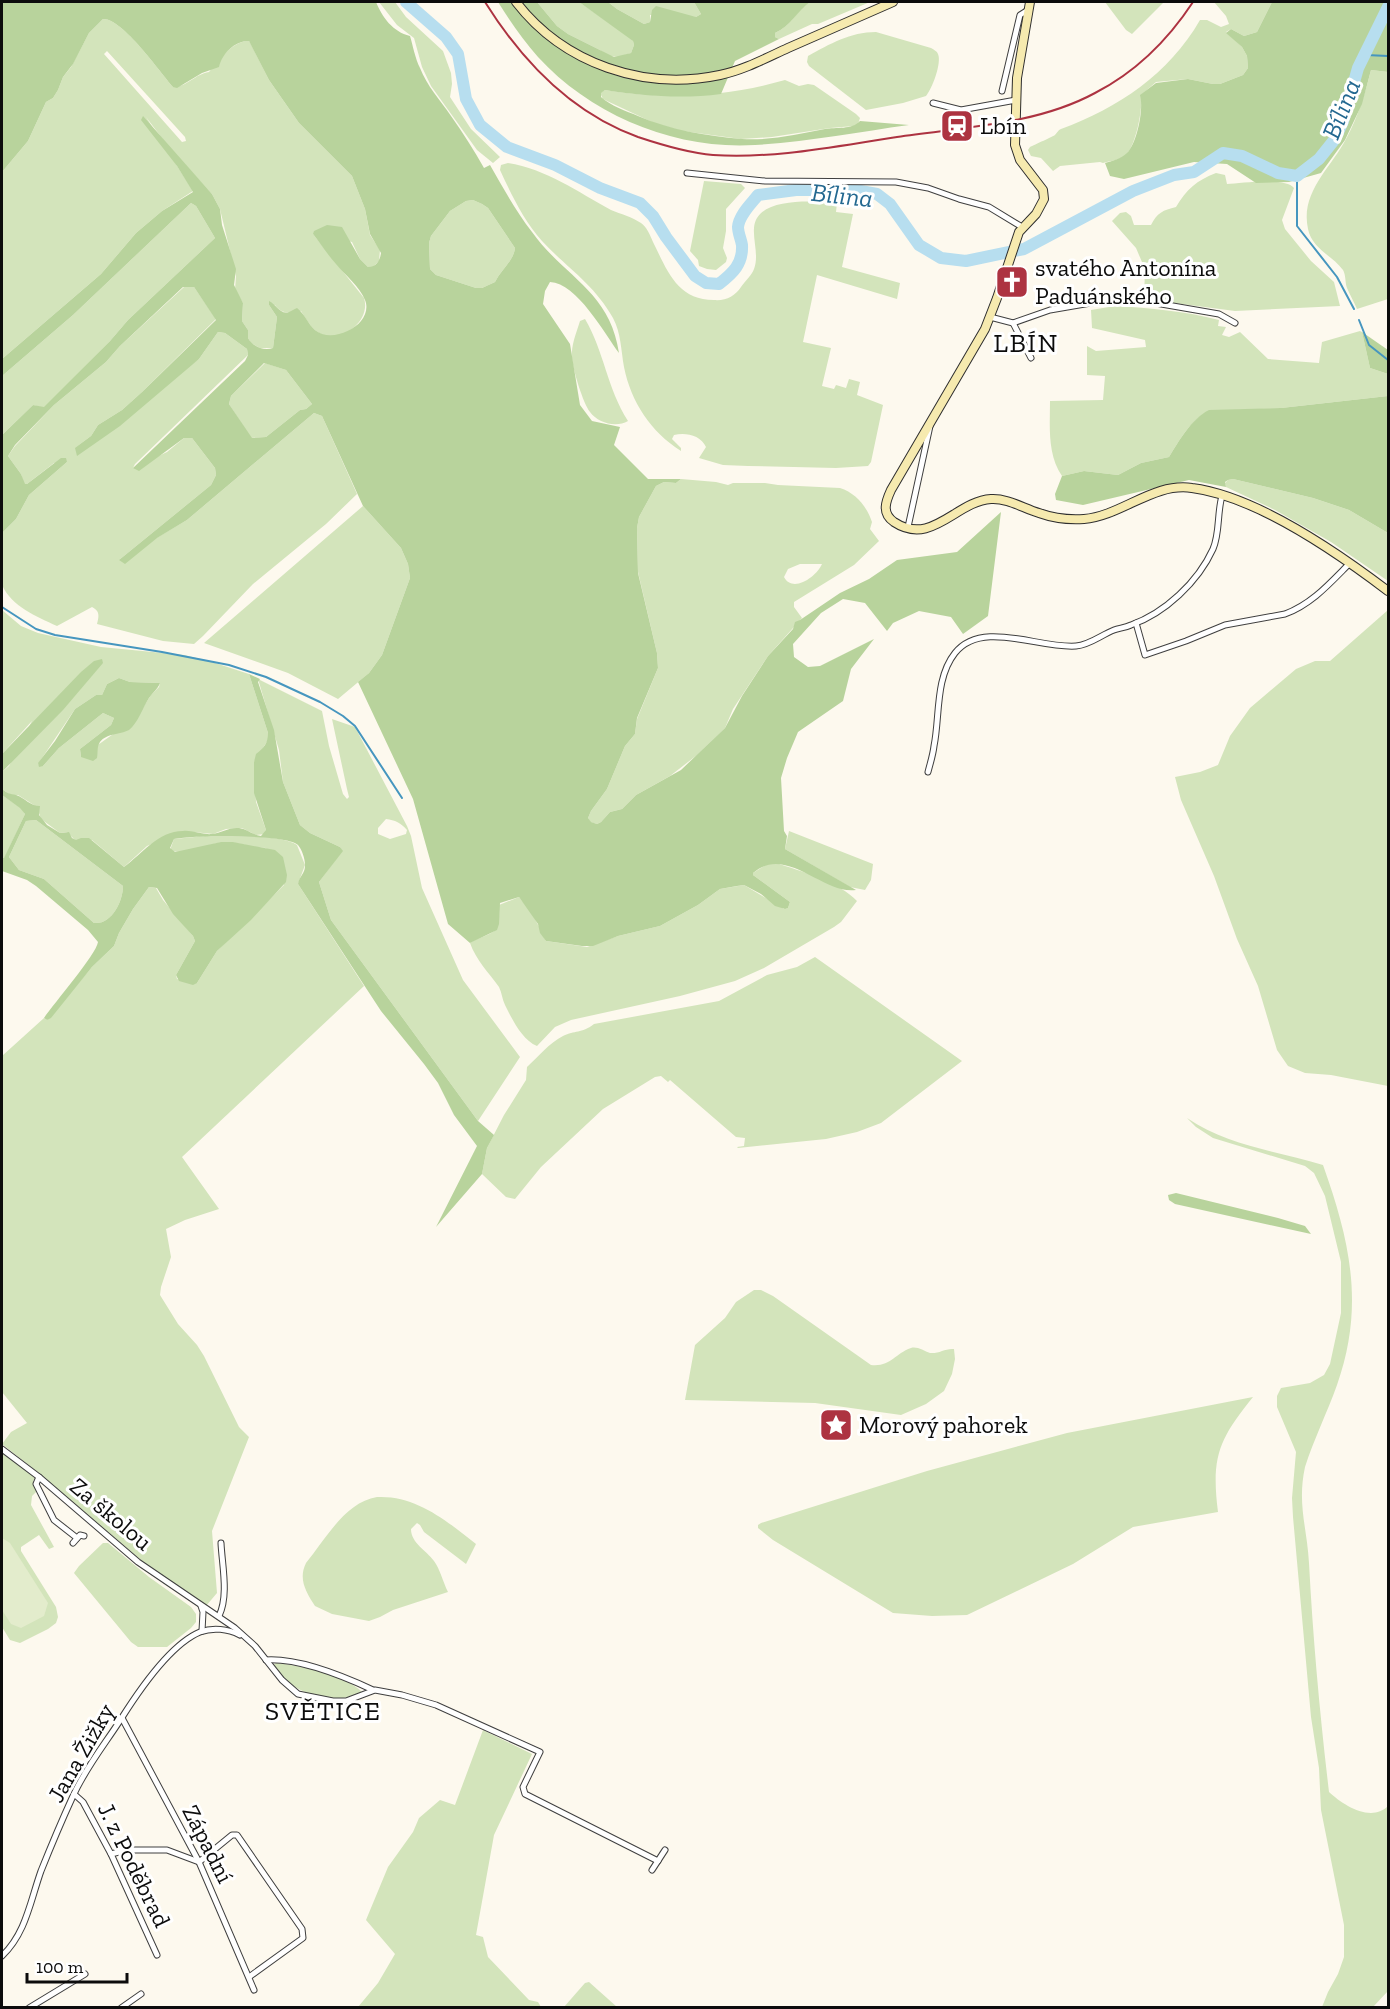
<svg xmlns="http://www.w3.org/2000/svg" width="1390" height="2009" font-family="'Zilla Slab',serif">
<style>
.green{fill:#d3e4bb;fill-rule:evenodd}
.forest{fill:#b8d39c;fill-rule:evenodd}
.pitch{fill:#e3eccc}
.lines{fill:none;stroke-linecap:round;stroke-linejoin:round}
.stream{stroke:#4696bf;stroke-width:2}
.river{stroke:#b7deef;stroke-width:12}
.street-casing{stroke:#3f3f3f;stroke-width:7}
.secondary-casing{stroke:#2e2e2e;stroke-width:10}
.street{stroke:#fff;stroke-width:5}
.secondary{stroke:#f6eaaf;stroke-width:8}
.rail{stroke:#ad3341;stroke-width:2}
.labels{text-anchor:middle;stroke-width:6;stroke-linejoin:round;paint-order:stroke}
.poi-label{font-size:24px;fill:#0c0c0c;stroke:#fff;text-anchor:start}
.street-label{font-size:24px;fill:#0c0c0c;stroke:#fff}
.water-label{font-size:26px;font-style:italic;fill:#236890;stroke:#fff}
.quarter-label{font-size:27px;letter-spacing:1.5px;fill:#0c0c0c;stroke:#fff}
</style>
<rect width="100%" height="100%" fill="#fdf9ee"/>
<g class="green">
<polygon points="379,2 395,2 406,17 443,51 451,73 452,84 450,97 471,129 500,157 493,163 477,150 431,86 422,67 414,38 397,25"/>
<polygon points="537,2 579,2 631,38 633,41 634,45 631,53 619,57 608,56 600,50 568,34 557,26"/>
<polygon points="608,2 694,2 701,14 696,17 650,15 650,22 644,24 617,9"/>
<path d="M810,2H870L818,24H812L779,39L775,37V33C791,26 796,11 810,2Z"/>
<polygon points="1105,2 1164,2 1132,34 1126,30"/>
<path d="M1214,2H1272L1257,32L1244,36L1231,29L1226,32L1242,47L1247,56L1248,68L1243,75L1220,84H1213L1188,79L1156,82L1141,95C1143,108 1136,145 1126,155C1120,160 1110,161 1103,163L1100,162L1060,166L1053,171L1041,158L1031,156L1028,150L1030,147C1034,145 1054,136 1055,135C1057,133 1058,130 1061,129C1118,108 1169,74 1200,20H1207L1221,27L1229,24L1226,16Z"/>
<path d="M103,19C122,18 160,72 173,87C187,87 195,74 209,72C219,60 232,41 249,41L251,44L269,80L299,123L352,176L365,209L370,235L380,250L379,261L373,267H368L360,259L352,242L313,234L364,298C372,323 336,348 315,330C310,326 305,317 301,311C290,312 282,315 275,305H269L277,317L273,348H260L251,343L248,338V330L242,321L243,303L235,290L236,276L220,209L212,194L168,146L146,117L193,191L162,211L136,233L101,274L2,359V172L28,141L46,102L53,98L58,90L63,77L71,67L89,33ZM107,51L185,137L186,141L182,142L104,54Z"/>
<path d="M876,32L931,48C934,50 937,51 938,54C942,63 932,89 926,96L903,103L866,110L809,66L807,62L808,56C830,44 850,32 876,32Z"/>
<path d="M1371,70L1388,72V299L1357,309C1354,302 1350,295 1347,288C1345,283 1346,275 1343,270C1333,256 1312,249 1308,229C1300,192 1331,168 1346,139C1358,117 1365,94 1371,70Z"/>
<path d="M785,80L799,86L808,84L814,85L856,114L860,118L858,124L854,126L830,128L772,137L741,139L682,131L654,123L607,101L603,99L600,93L605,90C665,100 726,97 785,80Z"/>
<path d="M508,163C546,169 578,192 611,210C621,214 632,217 641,223C647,227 650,235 653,242C667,270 677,300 714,300C726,301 735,296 741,287C745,281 752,275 754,269C759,256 753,241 754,228C756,196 814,201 837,203L836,212L853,214L842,267L900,283L897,299L817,275L803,342L831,348L822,386L834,389L836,385L846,388L849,379L860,382L857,395L883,405L871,462L868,466L836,468L748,466L723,465L699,458L706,447C701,435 685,432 674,435L672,439L681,448V451C651,432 631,402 624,367C621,350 621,333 613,318C594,284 567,268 542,241C524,221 511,194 500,170L501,165Z"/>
<path d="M1216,173L1225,175L1227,184C1242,183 1286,177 1294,188L1282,220L1285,229L1311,261L1334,282L1340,306L1235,311L1144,299L1145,269L1136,248L1112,221L1120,213L1126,212L1131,216L1134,225H1151C1157,213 1163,210 1176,207C1186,190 1197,180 1216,173Z"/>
<polygon points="704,181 741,184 745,188 726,209 726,231 723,248 727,258 726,262 716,270 707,269 699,266 698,260 690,251"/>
<path d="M473,200L482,204L488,208L515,248C514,260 501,270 495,282L482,288H476L436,275L430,269L429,243L431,236L450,211L466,201Z"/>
<polygon points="191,203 196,206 215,238 128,320 110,341 44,408 33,405 2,435 2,376 73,315"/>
<path d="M184,287H194L216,319L142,392L122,410L98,425L91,436L75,448L199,359L218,332L225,333L247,349L248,355L135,464L133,468L167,452L184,438H192L215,468L216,475L211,485L119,560L187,520L314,413L322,416L357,494L326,524L253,584L203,636L194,644L163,641L97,624C99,616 100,611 92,607L57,626C36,616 12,607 2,585C0,577 2,544 2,533L16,519L29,495L67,462L54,463L27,484H24L21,474L8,456L15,446L54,405L106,362L120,346Z"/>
<path d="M1115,306C1150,308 1185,311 1219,320L1218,326L1226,327L1222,335L1229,337L1240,332L1268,359L1319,363L1322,342L1360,331L1362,332L1370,368L1388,374V396L1281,408L1209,411C1191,419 1179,441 1169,457L1141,463L1118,475L1084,471L1062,476C1047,454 1050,426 1050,401L1103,400L1105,376L1087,375V346L1096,351L1146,347L1145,340L1092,328L1091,310Z"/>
<path d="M585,319C604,351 607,388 628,421C616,428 598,423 590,412C583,403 573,370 572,358C571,345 576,334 580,321Z"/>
<polygon points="265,363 286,370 312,404 306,409 300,410 266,437 251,438 229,404 231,396"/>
<path d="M681,479L716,482L728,485L733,483H765L778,485L840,488C856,493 867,507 872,522L870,529L879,541L854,565L794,602V607L802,618L768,656L733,709L725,728L697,755L670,776L636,795L622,809L610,812L601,822L597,824L590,822L588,818L591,811L607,789L625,746L635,734L637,719L658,668L657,653L638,572L637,528L639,517L656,486L664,482L676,483ZM800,564H822C817,576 793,594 784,577L788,569Z"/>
<polygon points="1233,479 1313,498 1349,510 1388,533 1388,581 1331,542 1275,510 1226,487 1225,483 1228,480"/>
<polygon points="363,506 401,548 408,564 410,578 382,655 369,673 338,699 288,673 204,643"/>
<path d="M2,610L21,626L38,633L101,647L184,655L209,661L249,674L268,733V740L254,762L256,802L266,830L265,834L256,835L242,828L226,829L213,834L184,831L147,846L124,867L92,840L76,841L67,832L60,833L41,819L37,807L18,795L12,796L2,789V772L9,766L32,721L2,754ZM119,678L130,682L160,683L159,687L151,695L137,717L81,757L80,749L111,725L114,718L103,713L59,748L43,766L38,764L75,709L96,695H102L107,684Z"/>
<polygon points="1388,610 1388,1086 1331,1075 1305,1073 1288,1066 1277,1050 1258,986 1237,939 1214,876 1181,800 1175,777 1200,772 1218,765 1230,736 1250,708 1296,669 1315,661 1330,661"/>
<path d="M258,679L322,711L329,746L343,794L347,799L349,797L347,789L332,719L355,727L407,826L411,836L422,888L463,980L520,1057L478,1121L331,920L319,882L342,851L340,847L310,833L300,825L283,782L279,750ZM386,819C395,820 401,823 407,830L406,834L390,839L378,834V828Z"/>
<polygon points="2,795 21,808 25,814 4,859 2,857"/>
<path d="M36,820L123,886C123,902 111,925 94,923L44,879L19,870L9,857L26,821Z"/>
<polygon points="789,831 873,864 871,880 865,890 850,887 785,849"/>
<path d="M205,836C227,837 281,834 297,845L305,865L298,884L364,986L182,1157L219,1209L185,1220L166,1229L171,1257L161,1287L160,1295L178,1324L197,1345L204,1356L239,1427L249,1437L212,1531L217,1593L206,1606L141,1560L41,1475L2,1444L11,1432L27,1423L2,1392V1056L44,1018L47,1020L92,967L114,946L119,933L133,909L149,887L156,888L163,900L193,936L195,941L176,975L177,979L197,983L217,951L284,885L266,848C249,848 235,840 218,843C204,846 183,856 170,850L174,839Z"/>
<path d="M776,863C801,871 839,882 857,901L841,922L834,927L764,968L735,981L680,996L571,1020L555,1027L537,1046C522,1040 512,1019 505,1005C502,999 502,993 499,987C489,973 476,960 470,943C495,929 500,937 499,905L519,897C525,905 533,913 537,923C541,929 542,935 546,941L587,947L618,936L660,926L698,905L720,889L744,885L784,909L788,908L790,902L753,875V873L767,864Z"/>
<path d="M815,957L962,1061L881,1123L857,1132L826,1139L738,1148L737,1147L744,1146L745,1138L736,1137L670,1080L668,1082L661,1076L655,1077L603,1109L541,1167L515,1199L506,1197L482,1174L487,1148L504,1115L526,1080L527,1067C538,1057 549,1043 563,1036C575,1030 581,1034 594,1024L719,1001L767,975L797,967Z"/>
<path d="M1187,1118C1228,1146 1277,1151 1323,1165C1350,1241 1365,1306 1337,1385C1327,1413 1314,1439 1305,1467C1297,1504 1307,1527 1309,1563C1313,1639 1320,1716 1329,1792C1343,1805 1371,1823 1388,1806V1991L1373,2007H1322L1328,1992L1338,1974L1344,1957V1925L1321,1810L1319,1768L1311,1717L1293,1517L1292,1498L1296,1452L1277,1407V1396L1281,1388L1310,1383L1324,1375L1330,1364L1341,1313V1262L1325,1196L1314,1173L1305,1166L1213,1138L1196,1127Z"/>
<path d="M754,1290H761L773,1296L871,1365C891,1367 894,1354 911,1348C917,1346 924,1351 930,1353C939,1354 945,1348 954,1349L955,1359L952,1374L944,1391L926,1404L901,1415L815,1403L685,1400L695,1345L725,1318L736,1302Z"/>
<path d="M1253,1397C1219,1439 1211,1457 1218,1512L1133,1527L1073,1564L967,1615L932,1616L893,1613L773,1540L758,1528V1525L761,1523L927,1471L1067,1433Z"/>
<polygon points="2,1449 39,1477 36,1481 33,1480 37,1491 32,1496 31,1505 54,1547 49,1549 39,1535 21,1547 21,1551 56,1607 58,1617 56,1623 48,1629 20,1643 10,1640 2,1627"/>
<path d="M377,1497C416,1495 447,1521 476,1544L466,1564L424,1532L420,1525L417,1523L411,1529C411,1543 426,1550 434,1561C440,1569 443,1582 448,1592L393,1610L380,1617L369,1621L332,1614L315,1606C306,1592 298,1579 306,1563C325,1540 345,1502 377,1497Z"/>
<polygon points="103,1543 108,1543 149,1577 191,1607 196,1614 196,1622 191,1628 167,1647 138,1647 131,1642 74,1573 79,1566"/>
<path d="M276,1663C301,1666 344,1674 362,1692C331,1708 292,1693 272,1666Z"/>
<polygon points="483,1730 532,1754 494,1835 476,1935 483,1937 488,1957 529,2000 538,2002 541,2007 358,2007 378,1983 395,1954 366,1920 388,1867 413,1832 419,1818 440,1800 455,1805"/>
<polygon points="589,1982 617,2007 564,2007 585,1983"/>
</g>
<g class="forest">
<path d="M2,2H376C382,17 393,32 410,36C413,46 415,58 420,68C427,86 440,100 451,116C463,133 474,150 484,168L490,165C503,188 516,211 532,232C564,277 610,291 619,353C604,333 577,283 550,282L545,291L543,304L570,344L580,405L592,421L620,427L614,445L648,479H681L676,483L664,482L656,486L639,517L637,528L638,573L657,653L658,668L637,718L635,734L625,746L607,789L591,811L588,818L591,822L597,824L601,822L610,812L622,809L636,795L681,770L725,728L742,696L768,656L793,629L795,622L800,620L840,593L869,579L897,560L957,552L1001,512L988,616L963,634L951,617L919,611L893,623L887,631L865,603L843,599L821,613L793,644L794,657L808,667L820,666L874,639L851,669L843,701L798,732L787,758L781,778L784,831L787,836L785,849L856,890C823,895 786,844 753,873V875L790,902L788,908L785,909L775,906L761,894L744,885L737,886L720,889L698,905L660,926L618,936L593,946H582L546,941L540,933L538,924L519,897L500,903L499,924L497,930L470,943L448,924L413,799L358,682L369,673L382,655L410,578L408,564L401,548L363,506L322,416L314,413L187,520L157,538L125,564L119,560L211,485L216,475L215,468L192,438H184L139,471L133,468L245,361L248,355L247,349L225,333L218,332L199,359L120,426L77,456L75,448L91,436L98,425L122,410L142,392L216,320L194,287H183L120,346L106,362L54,405L15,445L8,456L21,474L25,484H27L61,458H66L67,462L29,495L16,519L2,533V435L33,405L44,407L110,341L128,320L215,238L196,206L191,203L73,315L2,376V359L101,274L136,233L162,211L193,192L177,166L141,120L143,116L212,194L220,209L222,225L236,269L234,285L243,303L242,321L248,330V338C253,347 264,351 273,348L277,317L269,305V301C276,304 280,315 289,312C292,311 294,309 297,308C305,314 308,324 315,330C328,341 351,333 361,321C366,315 368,307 365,300C360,287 345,275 336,264C327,254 321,244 313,234L314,231L327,225L342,227L360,259L368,267C377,267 380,260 381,253L370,234L365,209L352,176L299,123L269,80L249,41C234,41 222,54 219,67L202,73L177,88L173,87C160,72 122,18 103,19L89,33L73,64L63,77L58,90L53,98L46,102L28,141L2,172ZM473,200L482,204L488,208L515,248C514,260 501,270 495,282L482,288H476L436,275L430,269L429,243L431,236L450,211L466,201ZM264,363L286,370L312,404L306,409L300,410L266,437L252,438L229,404L231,396Z"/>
<path d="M498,2H537L557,26L568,34L614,57L631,53L634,45L633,41L579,2H608L617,9L644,24L650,22L652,10L656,6L696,17L701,14L694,2H810C797,11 791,26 775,33V37L779,39L735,61L721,94C683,99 642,96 605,90L601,93V97C611,106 626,111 638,116C671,130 706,136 742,139C769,141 798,134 825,129C836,127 852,130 860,121L909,125C858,132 807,142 755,145C676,150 592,116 538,57C523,40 510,21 498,2Z"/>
<path d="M1272,2H1388V72L1371,70L1362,104L1345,140L1321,173L1289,182L1256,183L1227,164L1194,162L1124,179L1110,176L1105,163C1112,161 1121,159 1127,153C1137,143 1144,109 1140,95L1156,83L1188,79L1213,84H1220L1243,75L1248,68L1247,56L1242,47L1226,33L1231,29L1244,36L1257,32Z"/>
<polygon points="1362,332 1388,350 1388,374 1370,368"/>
<path d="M1388,396V533L1349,510L1313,498L1233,479L1228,480L1225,482L1226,487L1189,480L1083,505L1056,500L1055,494L1062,476L1084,471L1118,475L1141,463L1169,457C1179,441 1191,419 1209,410L1281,408Z"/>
<polygon points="102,659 103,663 63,710 2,772 2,754 81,672 94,661"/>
<path d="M249,674L260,679L258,682L274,730L283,782L300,825L310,833L340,847L343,851L319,882L331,920L478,1121L494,1135L487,1148L482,1174L436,1227L477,1146L454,1115L438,1083L424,1064L381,1011L298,884C299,878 302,876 304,871C307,864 303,851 298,845C288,834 190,835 174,839L170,848L175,852L221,842H233L275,850L283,857L287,875L286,882L251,920L217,951L197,983L193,985L179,981L176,975L195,941L193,936L173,914L157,888L149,887L133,909L119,933L114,946L92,967L51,1018L47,1020L44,1018C54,1003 96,955 98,942L88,930L36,886L27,880L2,871V858H4L25,814L20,808L2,795V789C7,793 10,794 16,795C25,798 30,806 40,806L39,815L47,825L60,833L69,832L72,838L76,840L81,838H89L124,867C142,854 158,831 183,831C193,830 202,835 212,834C221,833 229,827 239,828C247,829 253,835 261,836L266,830L254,793V762L256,754C264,748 268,743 268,733ZM36,820L123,886C123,902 111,925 94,923L44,879L19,870L9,857L26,821Z"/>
<path d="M119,678L130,682L160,683C158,689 153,692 149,698C143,707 138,723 129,730C120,735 104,733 99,744C97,747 98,754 97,758L93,761L81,757L80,749L111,725L114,718L103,713L59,748L43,766L39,767L38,763L55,741L75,709L96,695H102L107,684Z"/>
<polygon points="1176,1193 1278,1218 1305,1226 1311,1234 1175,1204 1169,1200 1168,1195"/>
</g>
<polygon class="pitch" points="2,1538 10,1543 48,1603 44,1616 21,1628 11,1624 2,1610"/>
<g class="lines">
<g class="stream">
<polyline points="1366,55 1388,56"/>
<polyline points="1297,176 1297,226 1337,277 1354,309"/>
<polyline points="1359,320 1369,345 1388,360"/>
<polyline points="2,607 36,629 55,635 162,652 229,665 266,677 320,702 343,716 355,726 402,798"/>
</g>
<path class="river" d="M406,2L446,37L458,54L466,99L480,125L507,147L555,165L600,188L640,203L653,216L666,237L695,276L706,283L719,284C733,273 743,264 742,245C741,239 738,233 738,227C739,215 751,204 758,195L796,190H855L877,194L890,204L919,245L941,258L966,261L1024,249L1133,191L1174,175L1194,172L1223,153L1242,156L1278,173L1297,176L1319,159L1335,139L1343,121L1358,68L1388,7"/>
<defs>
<g id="street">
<polyline points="1002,91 1020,15 1028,10"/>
<polyline points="933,103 961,110 1016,100"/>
<polyline points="687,173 765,181 896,182 928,188 959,199 989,207 1022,227"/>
<polyline points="990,317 1013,323 1050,310 1108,300 1144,301 1219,314 1235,323"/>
<polyline points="1013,323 1031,358"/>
<polyline points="908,527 930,426"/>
<path d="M1136,623L1145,655L1186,641L1225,625L1285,614C1312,604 1330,583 1350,563"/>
<path d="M928,772C930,764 933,755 934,746C940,717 935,678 955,653C982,619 1039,649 1076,646C1090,645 1101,635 1114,630C1119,628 1125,628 1131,625C1165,613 1198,582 1213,549C1220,533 1217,513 1222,496"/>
<polyline points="2,1449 39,1477 138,1562 235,1628 255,1646 282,1680 298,1694 333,1701 346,1701 375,1690 402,1695 436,1705 540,1752 523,1787 525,1794 658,1861"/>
<polyline points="39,1477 36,1484 54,1520 77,1538"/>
<polyline points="73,1543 80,1535 84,1536"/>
<polyline points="201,1606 203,1612 202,1631"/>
<path d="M219,1616C229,1595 222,1565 221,1543"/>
<path d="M266,1660C299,1658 343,1676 373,1690"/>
<polyline points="122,1718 199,1862 254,1990"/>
<polyline points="74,1794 83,1802 111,1854 157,1955"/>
<polyline points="111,1854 127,1850 167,1850 199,1862 232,1835 237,1835 302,1929 303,1938 249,1977"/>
<polyline points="652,1870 665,1850"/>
<path d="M2,1956C26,1933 30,1902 41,1871C51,1846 62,1820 73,1796C86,1767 105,1744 121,1719C138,1692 171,1644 200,1632C213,1627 228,1629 240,1635"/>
<polyline points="29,2008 85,1974"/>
<polyline points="121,2008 141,1994"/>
</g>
<g id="secondary">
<path d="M516,2C564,64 644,91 720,75C744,70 766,58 788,48C823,33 858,17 893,2"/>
<path d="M1030,2L1017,78L1015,145L1020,160L1043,190L1044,199L1036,214L1019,232L997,298L985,329L891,490C886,501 881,513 894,522C932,547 956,501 991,499C1007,498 1023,508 1039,513C1053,518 1069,520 1084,519C1121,516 1154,482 1192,488C1255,496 1338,553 1388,591"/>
</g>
</defs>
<use href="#street" class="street-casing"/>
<use href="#secondary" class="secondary-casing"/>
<use href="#street" class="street"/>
<use href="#secondary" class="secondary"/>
<path class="rail" d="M485,2C522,61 571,113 638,137C662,145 688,153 713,155C775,159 836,146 897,137C963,127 1036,125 1095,93C1136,72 1168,40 1193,2"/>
</g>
<defs>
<symbol id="station-square" viewBox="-11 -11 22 22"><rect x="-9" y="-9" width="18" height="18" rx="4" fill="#ad3341" stroke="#fff"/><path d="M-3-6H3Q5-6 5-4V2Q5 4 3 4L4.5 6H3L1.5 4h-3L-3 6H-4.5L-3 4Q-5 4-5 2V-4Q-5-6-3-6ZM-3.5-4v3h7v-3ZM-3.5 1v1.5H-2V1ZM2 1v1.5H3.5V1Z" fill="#fff"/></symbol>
<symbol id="church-square" viewBox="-11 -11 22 22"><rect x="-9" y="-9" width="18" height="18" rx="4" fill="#ad3341" stroke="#fff"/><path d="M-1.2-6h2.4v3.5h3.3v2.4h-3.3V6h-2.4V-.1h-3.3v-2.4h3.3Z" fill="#fff"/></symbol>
<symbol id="sight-square" viewBox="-11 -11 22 22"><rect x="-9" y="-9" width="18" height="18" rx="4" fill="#ad3341" stroke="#fff"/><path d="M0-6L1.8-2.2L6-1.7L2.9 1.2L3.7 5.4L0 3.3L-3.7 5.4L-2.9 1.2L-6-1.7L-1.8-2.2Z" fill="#fff"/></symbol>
</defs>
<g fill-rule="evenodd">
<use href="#station-square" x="938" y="107" width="38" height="38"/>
<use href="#church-square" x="993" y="263" width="38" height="38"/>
<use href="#sight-square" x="817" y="1406" width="38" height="38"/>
</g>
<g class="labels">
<g class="poi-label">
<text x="980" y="134">Lbín</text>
<text x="1035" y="276">svatého Antonína<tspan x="1035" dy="28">Paduánského</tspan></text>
<text x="859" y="1433">Morový pahorek</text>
</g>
<g class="street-label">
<text transform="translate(111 1514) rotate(40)" y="8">Za školou</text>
<text transform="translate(81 1753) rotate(-60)" y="8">Jana Žižky</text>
<text transform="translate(208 1844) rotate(63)" y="8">Západní</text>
<text transform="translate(134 1865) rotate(64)" y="8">J. z Poděbrad</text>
</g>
<g class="water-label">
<text transform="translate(1341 109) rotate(-68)" y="9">Bílina</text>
<text transform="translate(842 195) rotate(6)" y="9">Bílina</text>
</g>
<g class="quarter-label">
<text x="1026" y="352">LBÍN</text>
<text x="323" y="1720">SVĚTICE</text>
</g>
</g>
<rect width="1390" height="2009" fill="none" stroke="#0c0c0c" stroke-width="6"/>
<path d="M27 1973v9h100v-9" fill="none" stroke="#0c0c0c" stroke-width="3"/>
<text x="36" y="1973" font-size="18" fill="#0c0c0c" stroke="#ffffff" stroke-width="4.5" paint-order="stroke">100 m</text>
</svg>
